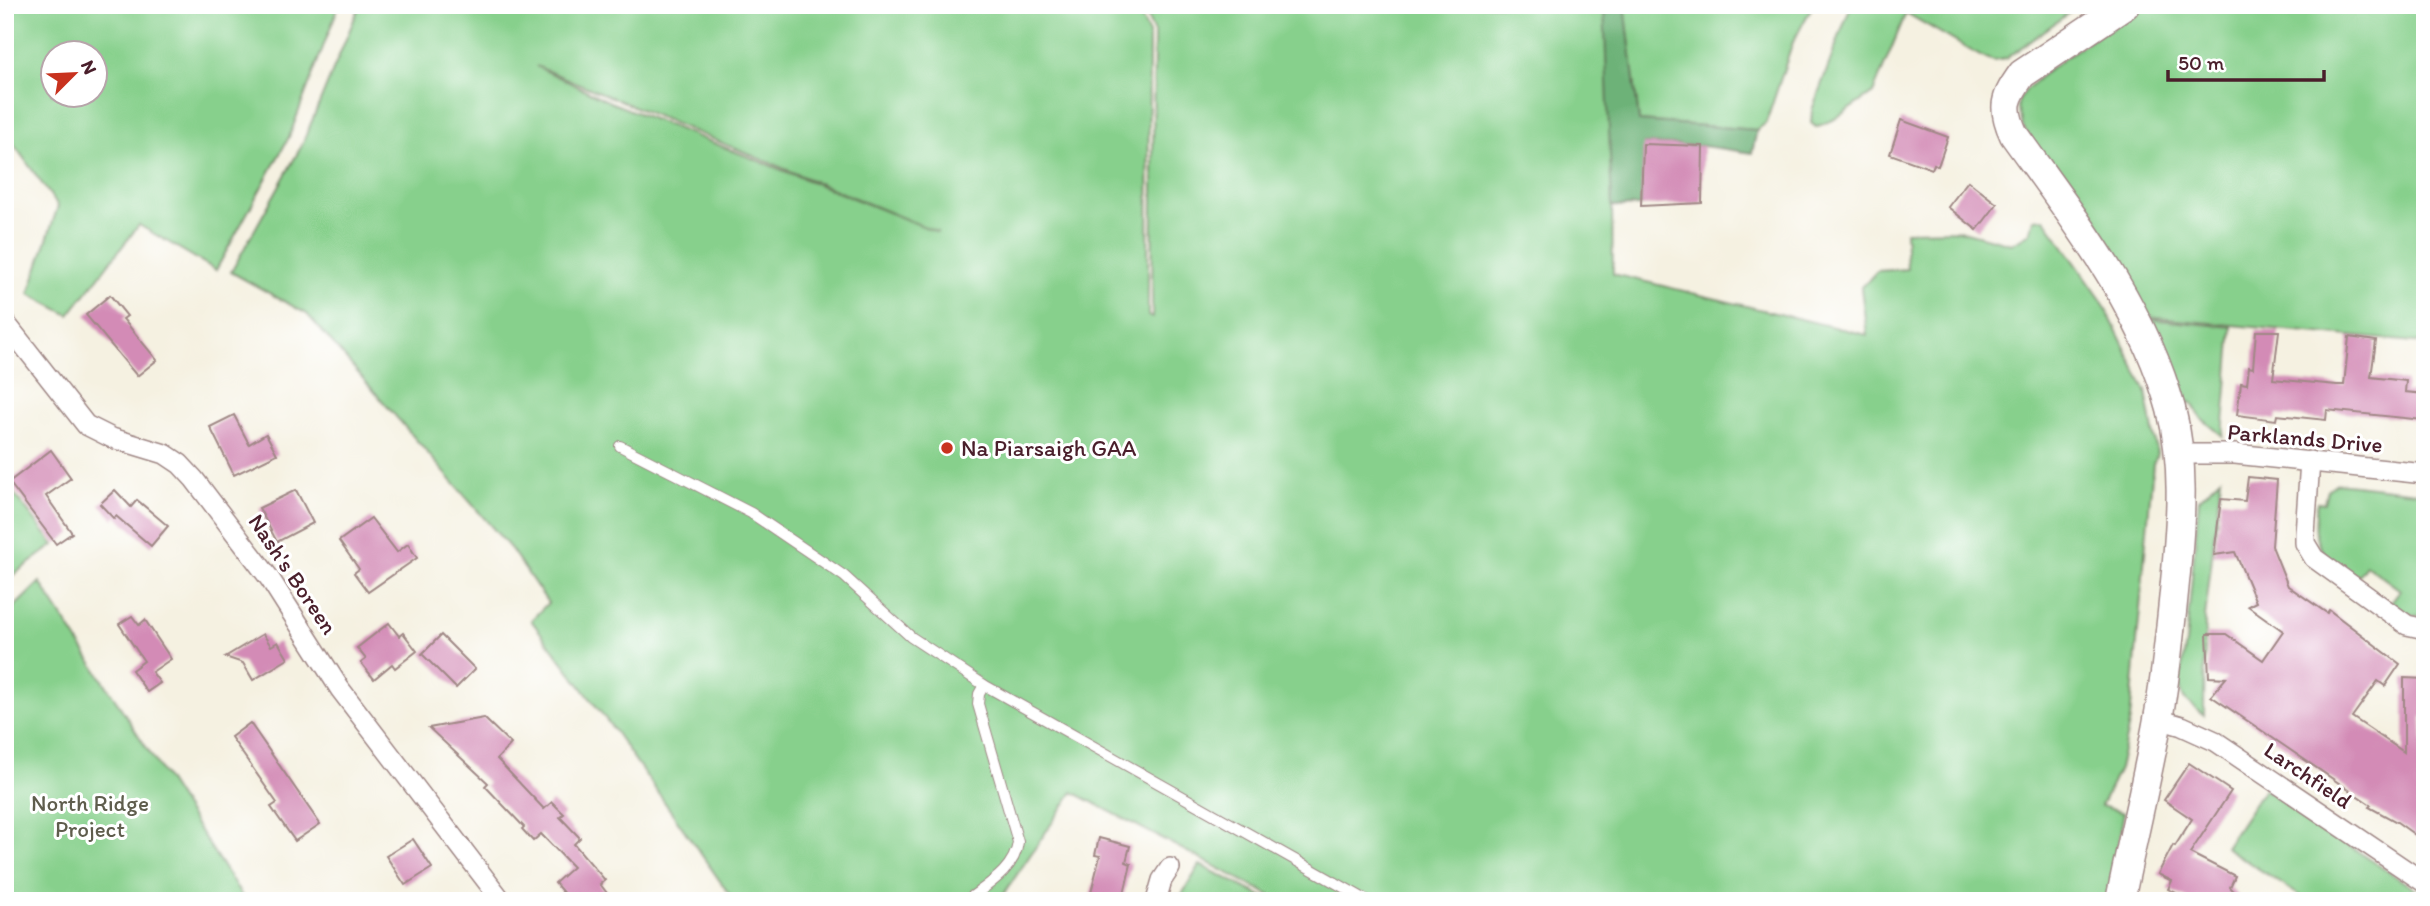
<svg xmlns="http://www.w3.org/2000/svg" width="2430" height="906" font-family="Itim,sans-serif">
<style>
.green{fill:#87d08c;stroke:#68785c;stroke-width:2;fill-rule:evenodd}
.forest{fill:#6db278;stroke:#5c6852;stroke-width:2}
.building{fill:#d38bb6}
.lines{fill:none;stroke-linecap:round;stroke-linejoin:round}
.lane-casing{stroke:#a08886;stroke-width:12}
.street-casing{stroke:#a08886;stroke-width:22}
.secondary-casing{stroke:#a08886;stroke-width:31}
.lane{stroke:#fff;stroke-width:10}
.street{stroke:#fff;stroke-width:19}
.secondary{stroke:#fff;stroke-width:28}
.poi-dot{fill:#c8321e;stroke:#fff;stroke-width:2.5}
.labels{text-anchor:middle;stroke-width:6;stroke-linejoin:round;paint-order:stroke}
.street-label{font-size:23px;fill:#4a1f2b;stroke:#fff}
.poi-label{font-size:23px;fill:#4a1f2b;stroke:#fff;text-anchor:start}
.park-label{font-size:23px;fill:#5f5d4d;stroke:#fff}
</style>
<rect width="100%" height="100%" fill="#fff"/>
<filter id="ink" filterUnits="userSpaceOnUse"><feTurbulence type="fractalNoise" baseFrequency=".0143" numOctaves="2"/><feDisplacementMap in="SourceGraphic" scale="14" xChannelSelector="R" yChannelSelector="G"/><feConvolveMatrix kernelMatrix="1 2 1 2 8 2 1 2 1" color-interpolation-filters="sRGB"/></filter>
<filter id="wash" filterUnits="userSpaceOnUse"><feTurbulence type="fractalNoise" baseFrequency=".00686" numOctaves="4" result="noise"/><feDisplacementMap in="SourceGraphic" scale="28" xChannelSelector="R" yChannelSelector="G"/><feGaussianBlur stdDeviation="1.57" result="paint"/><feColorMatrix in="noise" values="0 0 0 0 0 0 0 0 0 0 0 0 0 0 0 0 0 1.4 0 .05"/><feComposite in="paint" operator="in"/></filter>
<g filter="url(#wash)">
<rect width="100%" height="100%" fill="#f5f1e1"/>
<g class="green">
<path d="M5,5H339L289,137L216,270L139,225L69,315L29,294L58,206L5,132ZM52,52H94V94H52Z"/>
<path d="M360,5H1136L1149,34L1148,316L1152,318L1154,33L1142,5H1604L1611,143L1613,274L1867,335L1861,288L1877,271L1907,269L1905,231L1959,230L2011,244L2030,233L2034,219L2044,218L2102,301L2146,391L2157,454L2153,464L2130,720L2119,769L2101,806L2124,813L2108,901H1281L1073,792L999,901H734L611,726L531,620L548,603L511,549L307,314L231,272L302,145ZM536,66L937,232H938L610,102Z"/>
<polygon points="1625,5 1813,5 1793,42 1766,123 1757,130 1639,121"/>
<polygon points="1851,5 2080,5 2005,59 1994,61 1982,57 1906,13 1873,93 1833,120 1816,127 1811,123 1812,110"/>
<path d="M2148,5H2425V343L2147,317L2022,125C2021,119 2017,110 2018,104C2022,79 2124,19 2148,5Z"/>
<polygon points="2147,319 2232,327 2223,436 2201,418 2191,402 2184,405 2175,387"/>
<polygon points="2221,478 2205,618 2204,716 2184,699 2179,686 2186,643 2199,499"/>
<polygon points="5,482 54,545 5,581"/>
<path d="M2337,483L2425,493V615C2411,619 2402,610 2391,602L2400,590L2366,565L2357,577C2318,550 2312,552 2317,502L2324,503L2327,490Z"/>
<polygon points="40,582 245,901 5,901 5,616"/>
<polygon points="2264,789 2425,896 2425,901 2308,901 2225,847"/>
<polygon points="1200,865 1271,901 1167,901 1168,894 1181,896"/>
</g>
<polygon class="forest" points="1604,5 1625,5 1639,121 1757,130 1752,153 1703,146 1644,144 1641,206 1612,207"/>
<g id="blocks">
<g class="building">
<polygon points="1901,120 1948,137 1938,166 1934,164 1932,169 1890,154"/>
<polygon points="1643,144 1703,146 1702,203 1641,206"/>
<polygon points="1968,181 1997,204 1977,230 1948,207"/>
<polygon points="110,295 127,316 123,319 157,360 137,376 86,315"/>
<polygon points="2256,331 2279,331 2273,379 2337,385 2344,385 2349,337 2376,341 2371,377 2406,381 2405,392 2425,394 2423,420 2327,410 2326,420 2277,415 2276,420 2237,415 2241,383 2247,384 2249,367 2253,368"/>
<polygon points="234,415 249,444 266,434 277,454 234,475 210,427"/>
<polygon points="51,450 71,478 46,496 72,533 56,544 9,482"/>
<polygon points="2248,477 2277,480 2272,546 2288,586 2327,613 2329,610 2400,664 2385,686 2378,681 2352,717 2404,752 2404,678 2425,679 2425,717 2422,717 2425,770 2425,842 2397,822 2369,807 2371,805 2211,696 2226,678 2209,677 2207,634 2226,634 2263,660 2283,631 2248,606 2256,602 2235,552 2214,555 2221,499 2245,501"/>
<polygon points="115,490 131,507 137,500 168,526 151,546 116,516 114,519 100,504"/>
<polygon points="296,490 313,523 277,542 259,508"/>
<polygon points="371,518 397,552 408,544 417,558 368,592 354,573 359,569 339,541"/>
<polygon points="132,616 139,625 145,620 171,659 152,672 160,683 147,692 132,670 144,661 119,624"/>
<polygon points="389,623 399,636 403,633 417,651 395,668 392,664 374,679 361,663 366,659 357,648"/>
<polygon points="263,634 271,646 278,642 288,659 253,680 243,663 225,657"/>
<polygon points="441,635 475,669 456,688 422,654"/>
<polygon points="484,718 511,744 497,759 544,809 552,802 564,814 560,817 580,838 574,844 605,880 600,884 613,901 570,901 555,883 573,867 541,834 533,841 522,829 524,827 485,786 488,783 429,728"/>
<polygon points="250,723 320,824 295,841 271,807 277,803 231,737"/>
<polygon points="2189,763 2231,791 2190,853 2235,876 2230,887 2243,901 2192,901 2168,889 2172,881 2158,874 2173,845 2175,846 2192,819 2164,800"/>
<polygon points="1099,838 1130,846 1126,862 1131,864 1123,898 1118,897 1117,901 1089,901 1100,856 1095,855"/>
<polygon points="413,839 432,868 405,885 386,856"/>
</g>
</g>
</g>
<g filter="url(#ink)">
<use href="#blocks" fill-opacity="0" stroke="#a08886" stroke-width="2"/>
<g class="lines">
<defs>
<g id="lane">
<polyline points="620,446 751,513 844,576 911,637 984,685 1368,901"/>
<path d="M966,901C987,885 1015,870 1018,842L978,704L979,694L984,685"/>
</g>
<g id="street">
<polyline points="5,322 86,425 112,438 165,454 180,464 194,479 270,579 340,689 502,901"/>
<polyline points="2180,454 2235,454 2425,474"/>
<polyline points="2310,461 2305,534 2305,543 2314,558 2407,625 2425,629"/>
<polyline points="2158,719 2182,726 2215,741 2425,883"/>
<polyline points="1156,901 1162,880 1170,868"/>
</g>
<path id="secondary" d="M2120,901C2132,840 2147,780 2158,719C2167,671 2171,621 2176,572C2181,517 2185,463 2171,409C2143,306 2075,220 2014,135C2001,107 2005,98 2022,74L2125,5"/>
</defs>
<use href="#lane" class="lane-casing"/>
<use href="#street" class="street-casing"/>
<use href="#secondary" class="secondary-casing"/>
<use href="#lane" class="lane"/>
<use href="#street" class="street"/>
<use href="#secondary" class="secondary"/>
</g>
</g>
<circle class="poi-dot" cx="947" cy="448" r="7"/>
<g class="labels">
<g class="street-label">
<text transform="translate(2305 438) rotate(5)" y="8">Parklands Drive</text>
<text transform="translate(293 574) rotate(56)" y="8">Nash's Boreen</text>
<text transform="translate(2308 775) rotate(34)" y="8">Larchfield</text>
</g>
<g class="poi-label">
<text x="961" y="456">Na Piarsaigh GAA</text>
</g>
<g class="park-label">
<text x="90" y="811">North Ridge<tspan x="90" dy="26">Project</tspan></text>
</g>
</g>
<rect width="2430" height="906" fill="none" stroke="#fff" stroke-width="28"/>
<g transform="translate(74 74) rotate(66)"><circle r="33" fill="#ffffff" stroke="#b7a5aa" stroke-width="2"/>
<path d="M0-5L12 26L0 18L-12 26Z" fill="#c8321e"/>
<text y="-10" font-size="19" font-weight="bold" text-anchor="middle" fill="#4a1f2b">N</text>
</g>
<path d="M2168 70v10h156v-10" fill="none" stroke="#4a1f2b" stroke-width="3.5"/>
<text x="2178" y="70" font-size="21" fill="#4a1f2b" stroke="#ffffff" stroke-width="5" paint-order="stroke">50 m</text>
</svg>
